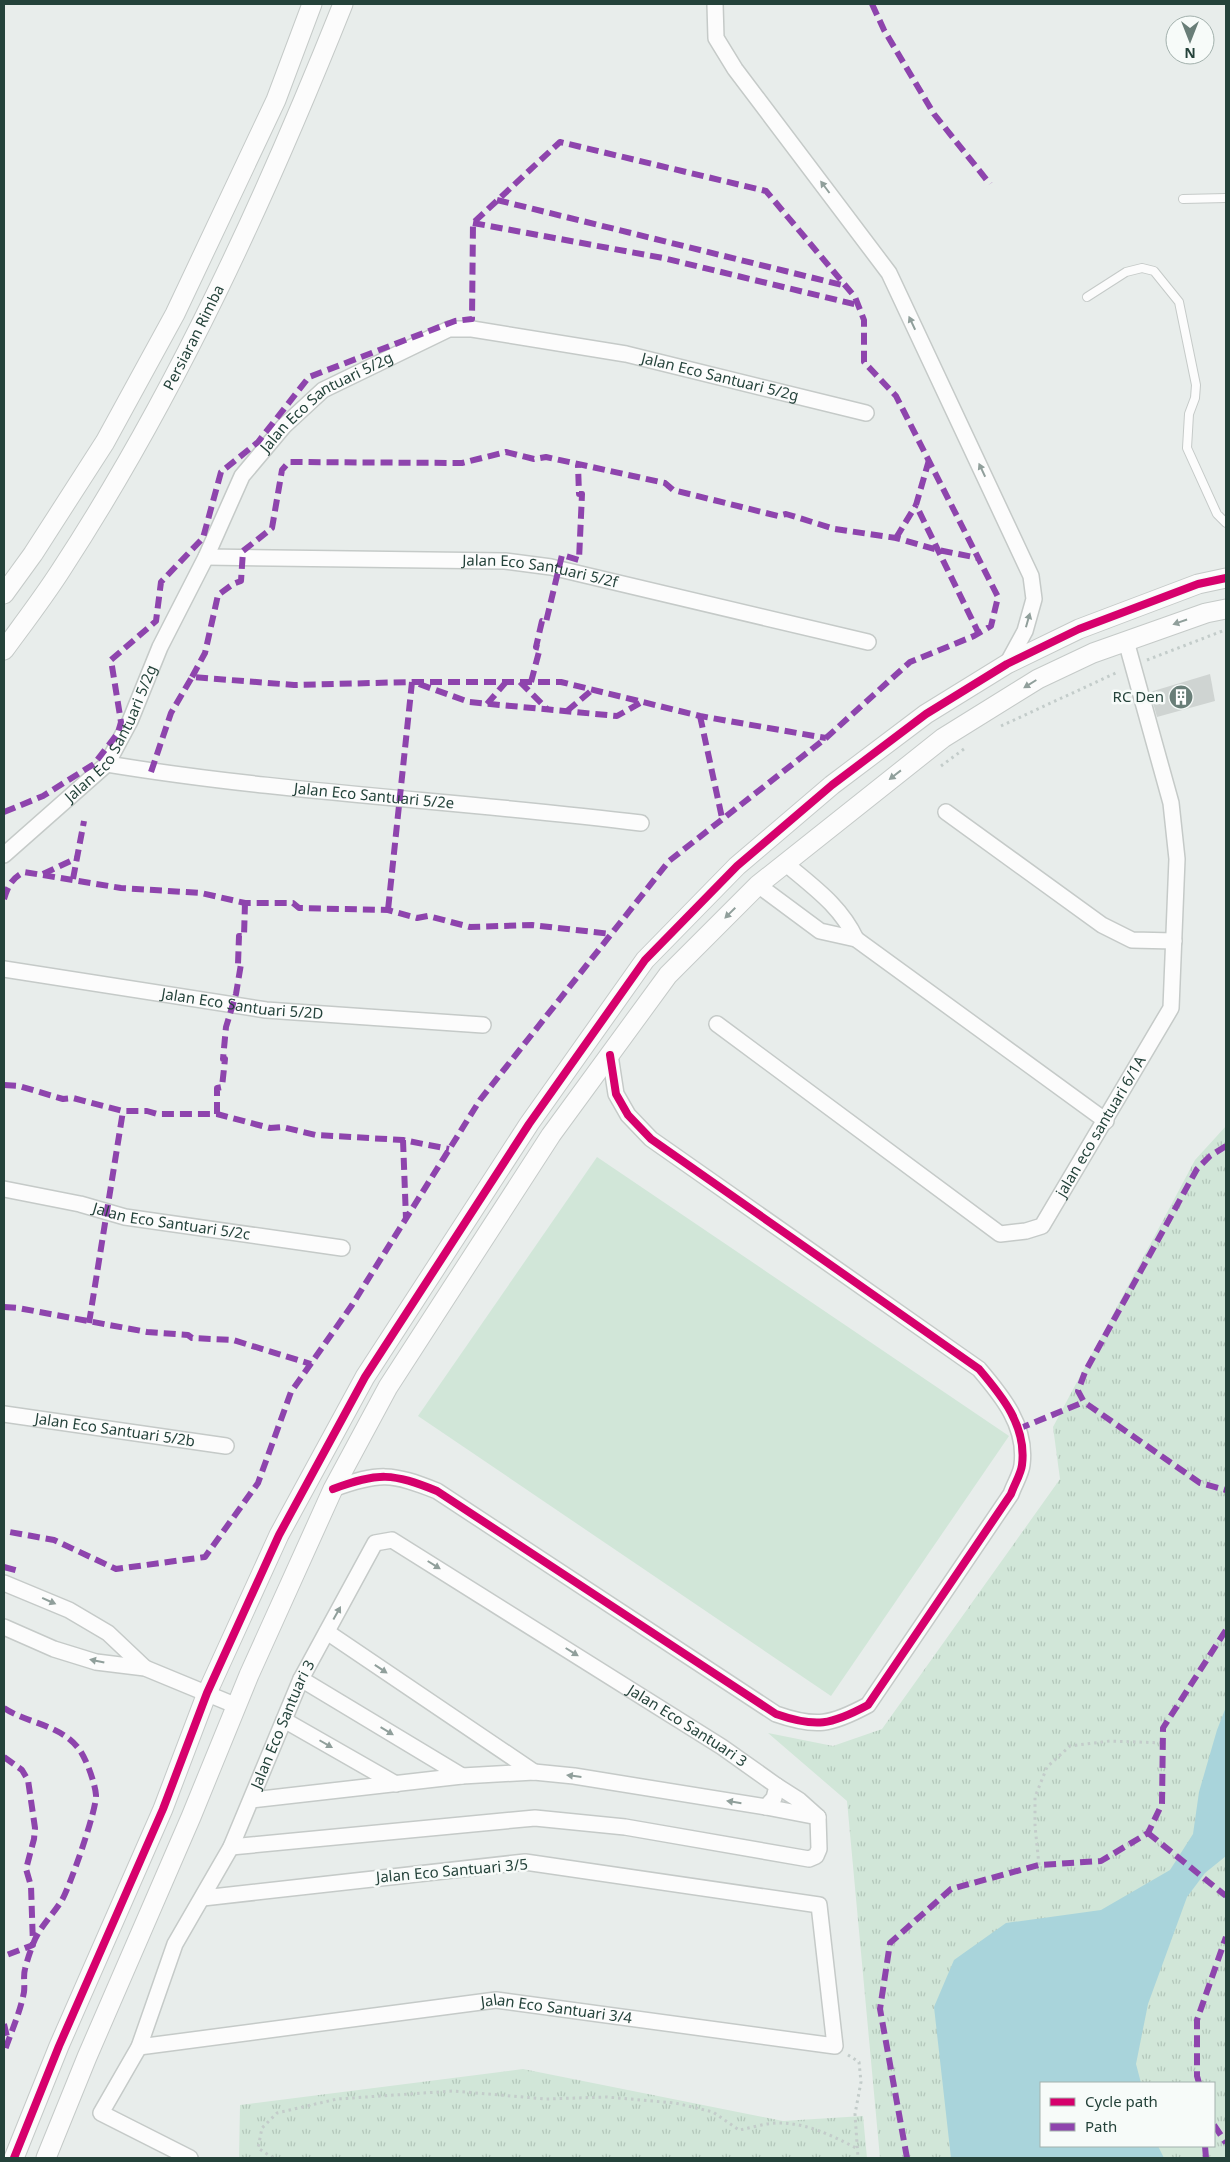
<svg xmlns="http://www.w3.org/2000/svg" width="1230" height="2162" font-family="'Noto Sans',sans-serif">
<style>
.grass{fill:#d1e6d8}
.park{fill:url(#park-tufts);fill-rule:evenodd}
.water{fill:#a9d4db}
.building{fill:#cfd4d2}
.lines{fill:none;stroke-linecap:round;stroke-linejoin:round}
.service-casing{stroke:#c5cac8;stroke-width:10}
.minor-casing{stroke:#c5cac8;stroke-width:18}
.tertiary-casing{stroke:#c5cac8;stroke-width:21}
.path{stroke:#c3ccca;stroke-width:3;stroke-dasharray:2.5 4;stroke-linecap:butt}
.service{stroke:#fcfcfc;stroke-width:8}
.minor{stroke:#fcfcfc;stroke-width:15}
.tertiary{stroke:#fcfcfc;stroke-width:19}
.quiet{stroke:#8e44ad;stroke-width:6;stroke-dasharray:12 6;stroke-linecap:butt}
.cycleway-casing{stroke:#f7fbf9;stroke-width:11}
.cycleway{stroke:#d6006c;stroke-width:8}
.oneway{fill:#909f9b}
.labels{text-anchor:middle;stroke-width:5;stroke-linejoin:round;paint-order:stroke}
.street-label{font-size:15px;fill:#24423a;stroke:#f7fbf9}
.poi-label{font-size:15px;fill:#24423a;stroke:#f7fbf9;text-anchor:end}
</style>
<defs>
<pattern id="park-tufts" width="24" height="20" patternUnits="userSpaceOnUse" patternTransform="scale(1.25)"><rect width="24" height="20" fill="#d1e6d8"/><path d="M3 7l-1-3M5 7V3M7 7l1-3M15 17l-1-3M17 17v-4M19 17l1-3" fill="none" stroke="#b3c6ba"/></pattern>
</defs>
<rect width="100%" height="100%" fill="#e8edeb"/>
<polygon class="grass" points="597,1157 1009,1436 831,1696 418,1416"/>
<g class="park">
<path d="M1226,1126V2158H880L847,1801L768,1733L833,1746L882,1729L1060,1479L1053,1427L1195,1160ZM1041,2083H1214V2146H1041Z"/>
<polygon points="523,2069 783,2121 863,2116 867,2158 239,2158 240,2105"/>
</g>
<polygon class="water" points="1226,1707 1226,1856 1205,1873 1187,1897 1148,2004 1136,2064 1141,2083 1041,2083 1041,2146 1158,2146 1164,2158 951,2158 934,2007 954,1960 1006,1923 1101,1910 1170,1870 1193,1834 1199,1792 1217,1730"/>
<polygon class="building" points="1210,674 1215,701 1157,717 1150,692"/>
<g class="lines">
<defs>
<g id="service">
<polyline points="1183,199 1226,198"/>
<polyline points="1087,297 1126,272 1142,268 1154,271 1179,302 1196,385 1195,398 1189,414 1187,448 1217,514 1226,523"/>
</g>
<g id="minor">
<polyline points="715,4 716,38 735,69 889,273 1031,576 1034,599 1025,631 1007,664"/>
<path id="s1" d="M206,557L505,561L551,567L868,642"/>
<path id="s2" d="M107,764C284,793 464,801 641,823"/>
<polyline points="946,812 1102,925 1132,940 1174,941"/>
<path id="s3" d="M4,855L107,764L130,721L160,647L206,557L242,476L284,426L323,390L449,329H472L626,354L866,413"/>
<path d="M785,863C813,887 840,905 856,939"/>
<polyline points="758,885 820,931 856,939 1106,1121"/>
<path id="s4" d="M4,969L266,1010L483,1025"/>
<path id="s5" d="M717,1024L1000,1234L1026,1231L1042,1226L1171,1008L1177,859L1171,803L1126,641"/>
<path id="s6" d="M4,1189L80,1204L125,1217L342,1248"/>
<path id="s7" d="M4,1414L226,1446"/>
<path d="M333,1489C379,1472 392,1473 437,1491L776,1714C816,1728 831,1725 868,1705L1011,1494C1014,1485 1021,1474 1022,1465C1027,1426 1002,1396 979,1369L651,1139L628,1115L616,1094L610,1055"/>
<polyline points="4,1583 69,1610 108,1633 145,1668"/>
<polyline points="4,1627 54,1649 96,1662 145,1668 237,1706"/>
<polyline points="327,1632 534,1772"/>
<polyline points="301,1679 462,1776"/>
<polyline points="284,1720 396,1784"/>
<polyline points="766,1807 818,1817 799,1800 777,1786"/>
<polyline points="231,1847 535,1818 625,1827 809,1859 816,1856 819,1849 818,1817"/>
<path id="s8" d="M139,2047L496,2000L835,2046L819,1905L525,1862L203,1898"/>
<path id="s9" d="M190,2158L101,2113L139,2047L175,1944L231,1847L301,1679L375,1543L392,1540L722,1747L777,1786L774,1798L766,1807L574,1776L534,1772L462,1776L252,1800"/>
</g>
<g id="tertiary">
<polyline points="4,594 33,554 105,442 175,314 276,100 312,4"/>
<path id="s10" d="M4,650C23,624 43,598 61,570C176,394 265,199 343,4"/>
<polyline points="14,2158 59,2046 163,1809 207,1693 279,1535 365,1377 529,1124 645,960 737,866 832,785 926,714 1007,664 1079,629 1198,584 1226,578"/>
<polyline points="46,2158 87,2057 191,1817 249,1675 333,1489 388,1387 551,1135 668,975 758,885 943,738 1038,679 1093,653 1206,613 1226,609"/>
</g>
</defs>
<use href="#service" class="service-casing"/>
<use href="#minor" class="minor-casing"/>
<use href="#tertiary" class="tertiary-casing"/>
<g class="path">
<polyline points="1147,660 1225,630"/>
<polyline points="1001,726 1118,672"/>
<polyline points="941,766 964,749"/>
<polyline points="1039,1865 1035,1826 1035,1797 1047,1767 1070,1746 1110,1741 1163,1743"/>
<polyline points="848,2055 859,2062 861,2082 855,2114 858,2158"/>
<path d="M273,2158L258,2148L262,2128L277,2113L337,2099L453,2091L546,2099L607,2097L675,2103L713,2112L739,2130C751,2128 765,2123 778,2123C807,2123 831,2135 856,2148"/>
</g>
<use href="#service" class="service"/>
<use href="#minor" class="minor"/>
<use href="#tertiary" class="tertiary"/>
<g class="quiet">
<polyline points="872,4 884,30 934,114 990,184"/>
<polyline points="497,200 846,286"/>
<polyline points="473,223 663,258 858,305"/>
<polyline points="929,460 916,505 979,634"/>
<polyline points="896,538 916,505"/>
<polyline points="192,677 205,653 218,595 233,584 241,581 243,551 272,528 282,470 289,462 462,463 506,452 534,459 546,457 665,483 673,490 778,516 786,514 835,529 896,538 938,550 978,558"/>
<polyline points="412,682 561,682 700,716 826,738"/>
<polyline points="520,682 547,709"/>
<polyline points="531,682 540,648 536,647 542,621 546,622 562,555 579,560 582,494 579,494 578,465"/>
<polyline points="419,684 469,702 617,716 642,702"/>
<polyline points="487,704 506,682"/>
<polyline points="567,711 592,690"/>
<polyline points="700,716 722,818"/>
<polyline points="151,772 171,713 192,677 294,685 412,682 388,910"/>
<polyline points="4,812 43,796 94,764 118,733 121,722 111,660 156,621 161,582 203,538 221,472 258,442 309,377 455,321 472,319 473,223 560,142 766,191 855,297 864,320 864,362 896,396 998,597 991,626 974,636 910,662 826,738 669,861 480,1100 352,1305 291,1392 258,1483 205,1557 116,1569 54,1540 4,1531"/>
<polyline points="43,874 77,858"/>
<polyline points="73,879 84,821"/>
<path d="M4,899C8,886 12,878 24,872L121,888L201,893L245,903H293L299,908L388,910L417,918L428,916L470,927L532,925L611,934"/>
<polyline points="4,1085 19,1086 63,1099 73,1098 123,1111 147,1111 157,1114 217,1114 270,1128 282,1127 316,1135 403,1140 449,1149"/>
<polyline points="217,1114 217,1088 222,1087 225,1059 223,1059 226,1027 236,994 241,964 238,964 239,936 244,936 245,903"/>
<polyline points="403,1140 406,1219"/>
<polyline points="1226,1146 1210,1156 1197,1169 1085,1372 1078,1391 1084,1402 1200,1483 1226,1490"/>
<polyline points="4,1307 18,1308 147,1332 188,1335 192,1338 233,1340 311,1364"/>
<polyline points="89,1323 123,1111"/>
<polyline points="1018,1429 1084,1402"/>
<polyline points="4,1567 19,1571"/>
<path d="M4,1708C28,1724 60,1724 79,1749C86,1758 95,1783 96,1795C97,1809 70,1886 62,1900C53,1915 40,1926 33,1944C30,1952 27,1961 25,1969C23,1976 25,1984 24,1992C20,2013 11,2032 4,2053"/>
<polyline points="4,1757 22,1770 28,1780 35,1828 34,1839 26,1869 31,1886 33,1945 4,1956"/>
<polyline points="1148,1833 1226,1896"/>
<polyline points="4,2024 8,2041"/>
<polyline points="1199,2083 1197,2076 1197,2020 1226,1937"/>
<polyline points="1214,2125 1226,2143"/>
<polyline points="1205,2146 1206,2158"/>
<polyline points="907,2158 880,2009 890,1943 951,1889 1039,1865 1101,1861 1148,1833 1162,1804 1163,1728 1226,1630"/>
</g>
<defs>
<g id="cycleway">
<path d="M333,1489C379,1472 392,1473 437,1491L776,1714C816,1728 831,1725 868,1705L1011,1494C1014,1485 1021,1474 1022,1465C1027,1426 1002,1396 979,1369L651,1139L628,1115L616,1094L610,1055"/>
<polyline points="14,2158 59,2046 163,1809 207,1693 279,1535 365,1377 529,1124 645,960 737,866 832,785 926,714 1007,664 1079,629 1198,584 1226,578"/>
</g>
</defs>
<use href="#cycleway" class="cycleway-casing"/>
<use href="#cycleway" class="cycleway"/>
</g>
<defs><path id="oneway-solid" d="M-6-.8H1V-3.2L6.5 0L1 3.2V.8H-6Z" transform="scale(1.25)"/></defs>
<g class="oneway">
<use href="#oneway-solid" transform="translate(825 187) rotate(-127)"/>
<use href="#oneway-solid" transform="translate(912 323) rotate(-115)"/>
<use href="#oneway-solid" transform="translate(982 470) rotate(-115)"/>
<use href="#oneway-solid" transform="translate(1028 620) rotate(-74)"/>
<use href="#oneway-solid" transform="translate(1180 622) rotate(161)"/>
<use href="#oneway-solid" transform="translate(1030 684) rotate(148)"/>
<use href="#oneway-solid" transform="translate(895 775) rotate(142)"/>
<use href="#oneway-solid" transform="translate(730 913) rotate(135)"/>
<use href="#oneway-solid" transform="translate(434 1565) rotate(32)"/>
<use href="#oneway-solid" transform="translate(49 1601) rotate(24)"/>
<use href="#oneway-solid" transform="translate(337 1613) rotate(-61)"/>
<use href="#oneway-solid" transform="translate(572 1652) rotate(32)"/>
<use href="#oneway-solid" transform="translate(97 1661) rotate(-168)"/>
<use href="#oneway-solid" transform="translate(381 1669) rotate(34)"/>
<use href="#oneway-solid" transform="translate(387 1731) rotate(31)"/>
<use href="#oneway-solid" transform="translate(326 1744) rotate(30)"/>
<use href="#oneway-solid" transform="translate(574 1776) rotate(-173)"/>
<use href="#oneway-solid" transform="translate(734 1802) rotate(-171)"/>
</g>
<defs>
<symbol id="building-disc" viewBox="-11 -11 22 22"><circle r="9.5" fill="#697e78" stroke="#f7fbf9"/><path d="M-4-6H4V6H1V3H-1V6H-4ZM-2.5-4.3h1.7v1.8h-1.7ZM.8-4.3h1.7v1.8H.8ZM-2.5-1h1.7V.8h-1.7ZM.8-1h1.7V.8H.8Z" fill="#fff"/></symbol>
</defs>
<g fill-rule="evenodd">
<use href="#building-disc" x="1167" y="683" width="28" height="28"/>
</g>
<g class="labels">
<g class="street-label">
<text dy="5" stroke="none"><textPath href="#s10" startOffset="366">Persiaran Rimba</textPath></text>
<text dy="5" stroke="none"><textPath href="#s3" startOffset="990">Jalan Eco Santuari 5/2g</textPath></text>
<text dy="5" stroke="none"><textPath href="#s3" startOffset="570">Jalan Eco Santuari 5/2g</textPath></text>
<text dy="5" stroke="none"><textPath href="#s1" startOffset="335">Jalan Eco Santuari 5/2f</textPath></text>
<text dy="5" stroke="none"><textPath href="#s3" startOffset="165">Jalan Eco Santuari 5/2g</textPath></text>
<text dy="5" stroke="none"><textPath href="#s2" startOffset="269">Jalan Eco Santuari 5/2e</textPath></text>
<text dy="5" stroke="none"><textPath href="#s4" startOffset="241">Jalan Eco Santuari 5/2D</textPath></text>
<text dy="5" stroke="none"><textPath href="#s5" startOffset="511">jalan eco santuari 6/1A</textPath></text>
<text dy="5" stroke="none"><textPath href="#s6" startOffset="171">Jalan Eco Santuari 5/2c</textPath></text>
<text dy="5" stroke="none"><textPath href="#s7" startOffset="112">Jalan Eco Santuari 5/2b</textPath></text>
<text dy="5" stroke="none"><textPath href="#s9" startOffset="530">Jalan Eco Santuari 3</textPath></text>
<text dy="5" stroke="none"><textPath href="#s9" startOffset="1100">Jalan Eco Santuari 3</textPath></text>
<text transform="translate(452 1871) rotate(-5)" y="5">Jalan Eco Santuari 3/5</text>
<text dy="5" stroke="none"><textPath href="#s8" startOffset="421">Jalan Eco Santuari 3/4</textPath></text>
</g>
<g class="poi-label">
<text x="1164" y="702">RC Den</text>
</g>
</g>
<rect width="1230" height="2162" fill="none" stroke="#24423a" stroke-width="10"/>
<rect x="1040" y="2082" width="175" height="65" fill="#f7fbf9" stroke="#a3b1ad"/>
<rect x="1050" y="2098" width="25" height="8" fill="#d6006c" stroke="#a3b1ad"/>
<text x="1085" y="2107" font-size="15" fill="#24423a">Cycle path</text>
<rect x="1050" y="2123" width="25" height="8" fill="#8e44ad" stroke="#a3b1ad"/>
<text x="1085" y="2132" font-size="15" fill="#24423a">Path</text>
<g transform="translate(1190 40) rotate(180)"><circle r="24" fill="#f7fbf9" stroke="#a3b1ad"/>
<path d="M0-4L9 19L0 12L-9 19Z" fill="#697e78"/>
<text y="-8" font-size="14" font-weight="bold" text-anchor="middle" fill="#24423a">N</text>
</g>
</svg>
